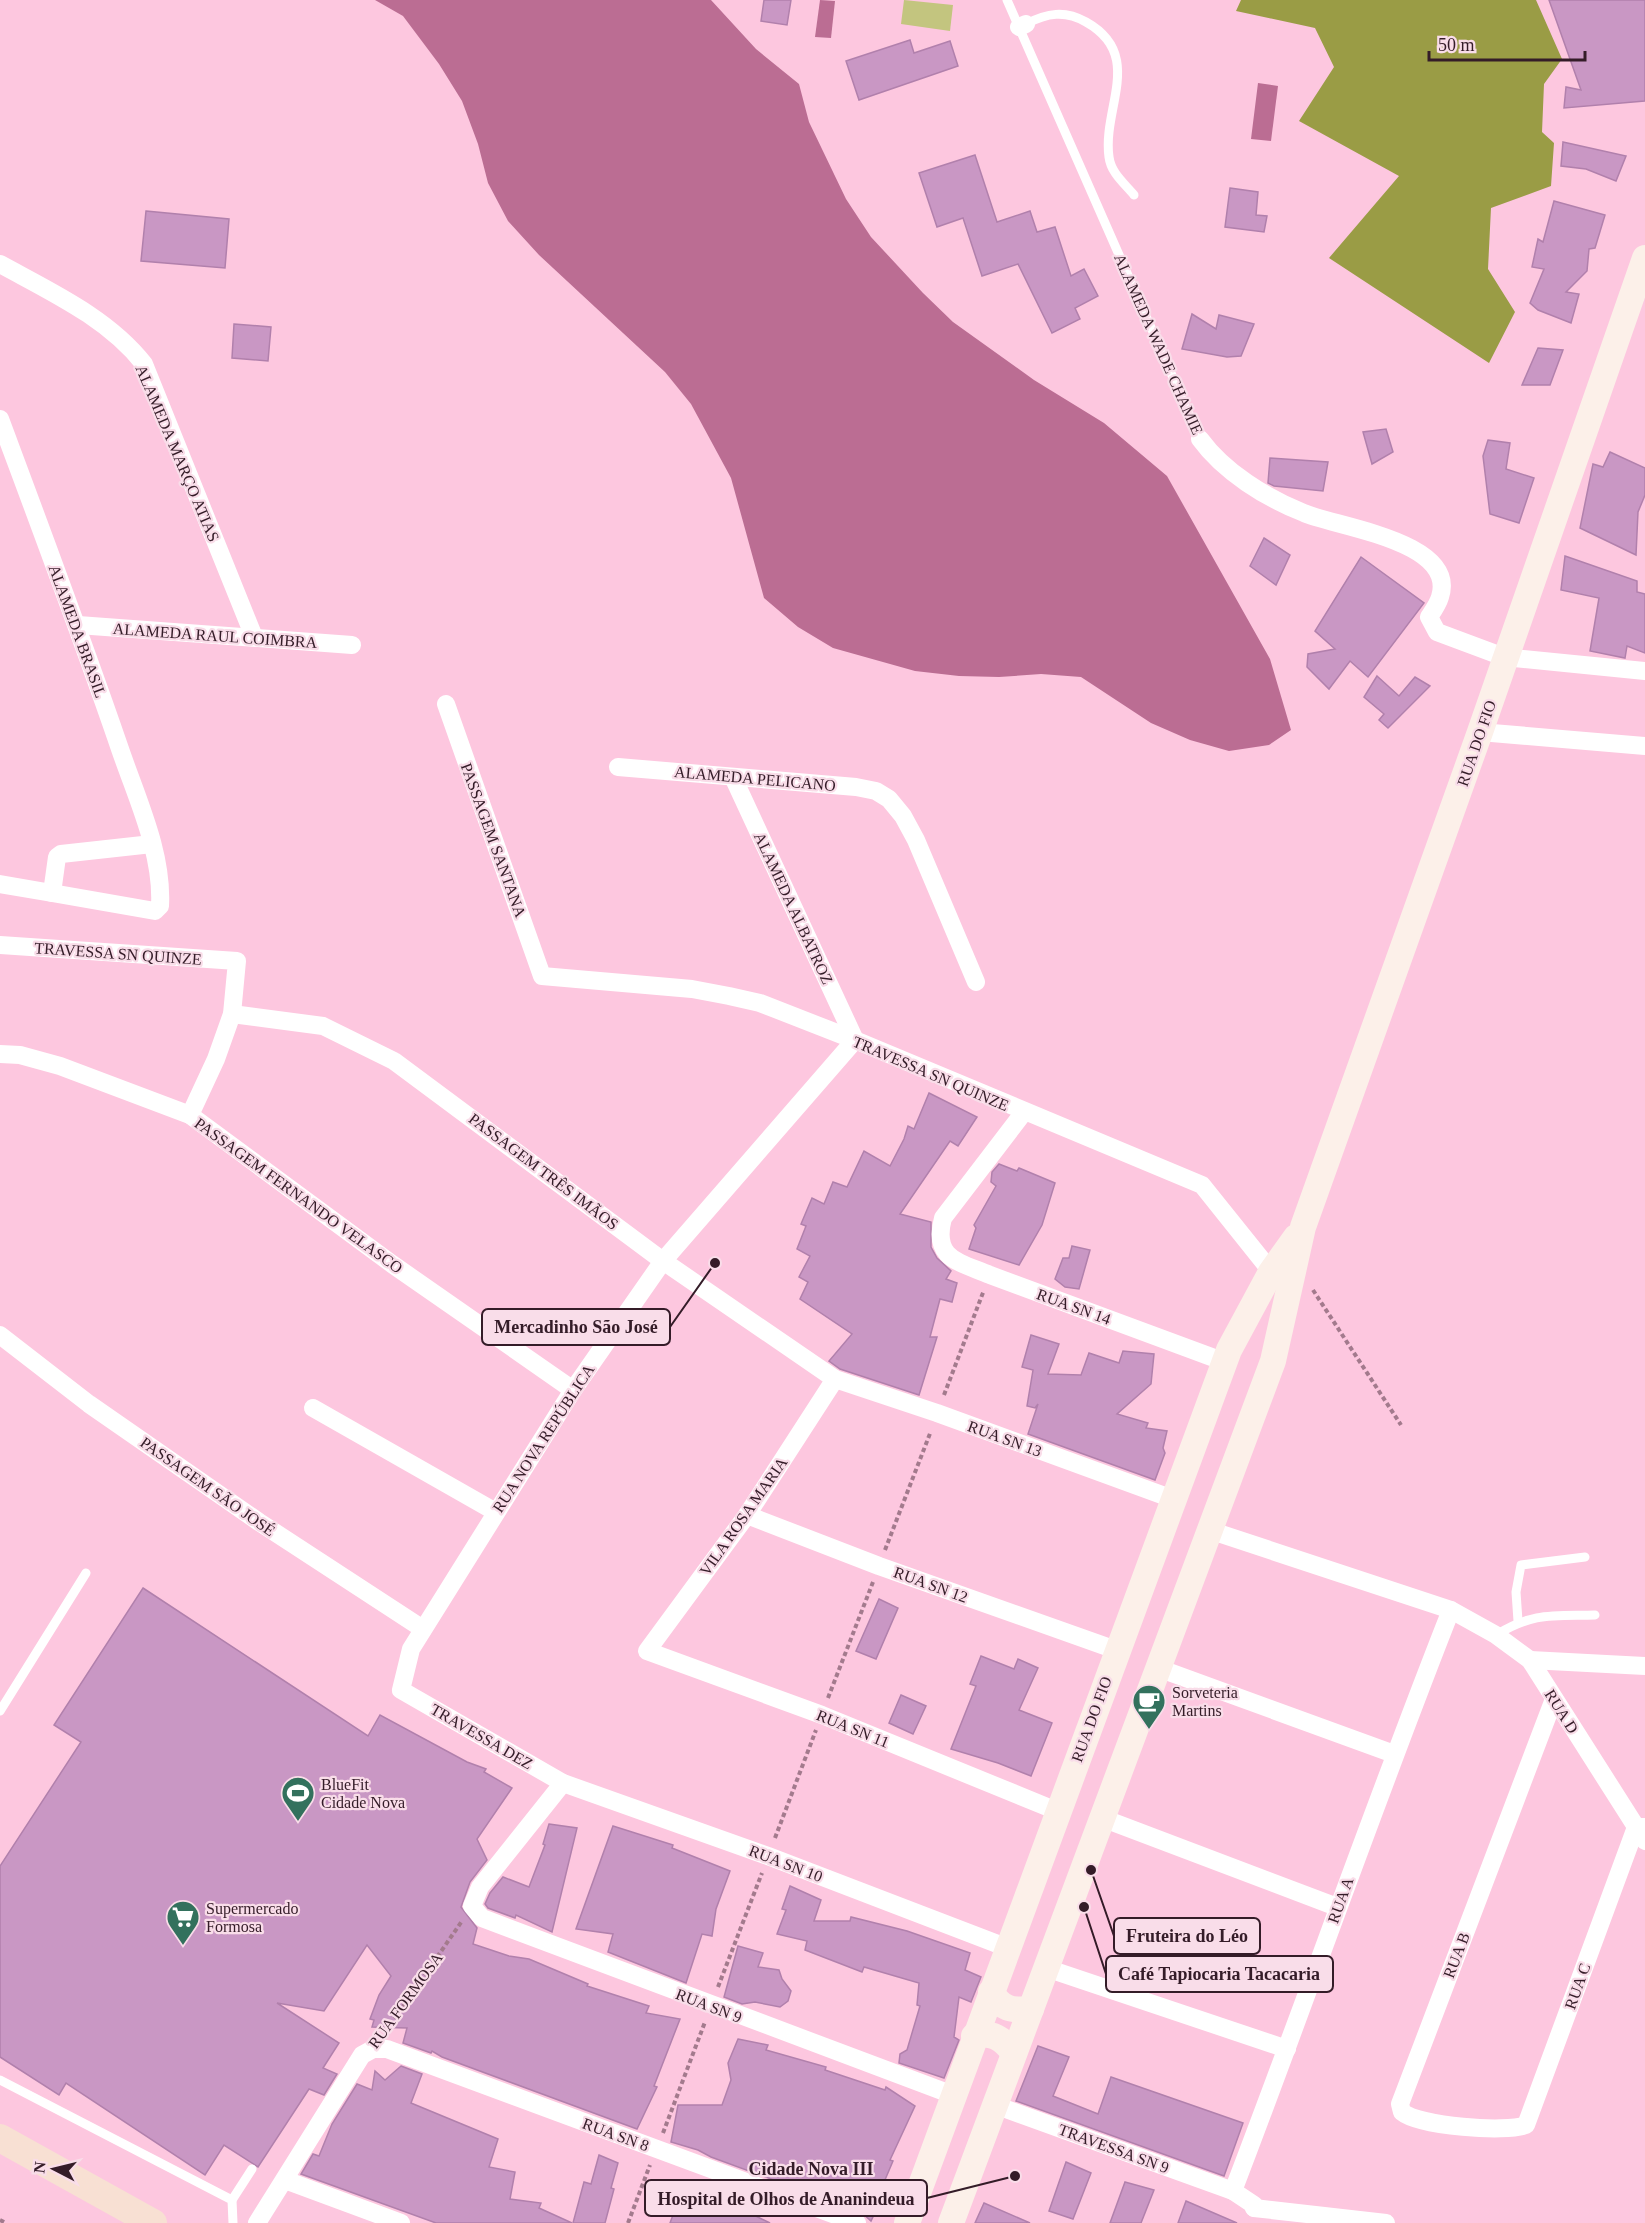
<svg xmlns="http://www.w3.org/2000/svg" width="1645" height="2223" font-family="'Times New Roman',serif">
<style>
.green{fill:#c3c57f}
.forest{fill:#9a9c45}
.water{fill:#bb6d93}
.building{fill:#c997c4;stroke:#b180ac;stroke-width:1.5}
.lines{fill:none;stroke-linecap:round;stroke-linejoin:round}
.path{stroke:#a37a8d;stroke-width:4;stroke-dasharray:4.5 3;stroke-linecap:butt}
.lane{stroke:#fff;stroke-width:9}
.street{stroke:#fff;stroke-width:18}
.secondary{stroke:#fcf0e9;stroke-width:26}
.primary{stroke:#f8e0d3;stroke-width:28}
.labels{text-anchor:middle;stroke-width:4.5;stroke-linejoin:round;paint-order:stroke}
.street-label{font-size:16px;fill:#341c28;stroke:#f9dde9}
.poi-label{font-size:16px;fill:#341c28;stroke:#f9dde9;text-anchor:start}
.neighbourhood-label{font-size:18px;font-weight:bold;fill:#341c28;stroke:#f9dde9}
.leader{fill:none;stroke:#341c28;stroke-width:2}
.callout-dot{fill:#341c28;stroke:#f9dde9;stroke-width:2}
.callout{fill:#f9dde9;stroke:#341c28;stroke-width:2}
.callout-label{font-size:18px;text-anchor:middle;font-weight:bold;fill:#341c28}
</style>
<rect width="100%" height="100%" fill="#fdc7df"/>
<polygon class="green" points="904,0 953,5 950,31 901,24"/>
<polygon class="forest" points="1241,0 1536,0 1562,59 1544,84 1542,132 1554,143 1551,186 1491,208 1488,269 1515,312 1489,363 1329,258 1399,176 1299,121 1334,67 1315,28 1236,11"/>
<g class="water">
<polygon points="375,0 711,0 756,49 799,84 809,122 846,199 871,237 923,293 953,322 1034,380 1104,423 1167,476 1270,659 1291,730 1269,745 1229,751 1190,740 1151,723 1081,677 1041,674 999,677 959,676 915,671 833,648 798,627 764,598 731,478 691,404 665,372 539,255 508,221 488,183 478,144 462,101 439,64 403,16"/>
<polygon points="820,0 835,1 831,38 815,37"/>
<polygon points="1258,83 1278,86 1271,141 1251,139"/>
</g>
<g class="building">
<polygon points="764,0 791,0 787,25 761,21"/>
<polygon points="1549,0 1645,0 1645,101 1564,108 1566,87 1581,90"/>
<polygon points="910,40 914,53 950,41 958,66 859,100 846,61"/>
<polygon points="1563,142 1626,156 1616,181 1586,169 1561,166"/>
<polygon points="975,155 997,222 1030,211 1037,232 1055,227 1071,276 1084,269 1098,296 1075,308 1080,319 1052,333 1018,264 982,276 963,218 937,227 919,173"/>
<polygon points="1230,188 1258,192 1256,215 1267,216 1264,232 1225,227"/>
<polygon points="1554,201 1605,215 1595,248 1589,249 1587,271 1566,292 1579,294 1571,323 1538,310 1530,303 1544,269 1532,267 1538,239 1543,242"/>
<polygon points="146,211 229,219 225,268 141,261"/>
<polygon points="1192,314 1216,329 1219,315 1254,324 1241,356 1227,357 1182,349"/>
<polygon points="234,324 271,327 268,361 232,358"/>
<polygon points="1538,348 1563,350 1550,385 1522,385"/>
<polygon points="1386,429 1393,452 1372,464 1363,432"/>
<polygon points="1488,440 1510,443 1506,469 1534,478 1519,523 1490,514 1483,456"/>
<polygon points="1610,452 1645,468 1645,495 1638,512 1636,555 1580,528 1593,464 1603,467"/>
<polygon points="1270,458 1328,462 1323,491 1274,486 1268,483"/>
<polygon points="1264,538 1290,555 1276,585 1250,566"/>
<polygon points="1565,556 1637,581 1637,592 1645,594 1645,653 1627,646 1625,658 1590,651 1599,598 1561,590"/>
<polygon points="1361,557 1424,603 1368,677 1350,661 1329,689 1307,667 1308,654 1335,649 1315,631"/>
<polygon points="1377,676 1399,696 1415,677 1430,686 1388,728 1379,720 1384,714 1364,697"/>
<polygon points="929,1093 977,1117 958,1146 950,1141 900,1214 931,1222 931,1247 937,1258 951,1271 946,1279 957,1283 952,1302 940,1299 930,1337 937,1337 919,1395 840,1369 829,1361 852,1334 800,1299 808,1282 799,1277 810,1256 797,1249 806,1226 801,1224 812,1198 824,1204 833,1182 847,1187 864,1151 890,1166 904,1139 908,1126 914,1129"/>
<polygon points="999,1164 1017,1171 1019,1168 1055,1183 1042,1225 1019,1265 969,1249 976,1228 974,1225 996,1186 991,1182 992,1172"/>
<polygon points="1072,1246 1090,1250 1079,1289 1065,1287 1055,1279 1063,1258 1069,1258"/>
<polygon points="1031,1335 1059,1344 1048,1374 1081,1375 1089,1353 1119,1363 1123,1351 1154,1354 1151,1384 1117,1414 1148,1423 1146,1428 1167,1431 1163,1448 1165,1453 1155,1480 1028,1434 1038,1404 1035,1408 1027,1406 1033,1370 1022,1367"/>
<polygon points="143,1588 368,1736 380,1715 467,1762 486,1769 484,1772 512,1788 477,1839 487,1860 470,1882 461,1907 477,1928 473,1944 509,1956 529,1959 588,1984 587,1986 649,2006 646,2013 680,2019 654,2086 657,2087 637,2129 442,2057 432,2051 431,2053 403,2043 407,2028 372,2027 374,2020 370,2019 379,1995 391,1976 367,1945 324,2011 277,2003 339,2043 323,2068 337,2074 324,2095 309,2089 258,2167 224,2145 205,2175 66,2083 59,2095 0,2057 0,1866 81,1742 54,1725"/>
<polygon points="879,1599 898,1608 876,1659 856,1651"/>
<polygon points="981,1656 1014,1669 1018,1659 1038,1668 1019,1710 1052,1723 1031,1776 998,1763 951,1749 976,1686 970,1684"/>
<polygon points="901,1695 926,1706 913,1734 889,1723"/>
<polygon points="549,1824 577,1828 552,1932 516,1915 515,1918 488,1908 485,1904 490,1893 503,1877 529,1887 545,1845 543,1844"/>
<polygon points="613,1826 673,1845 672,1848 730,1871 716,1909 712,1936 702,1934 686,1983 608,1952 613,1934 576,1929"/>
<polygon points="790,1886 821,1900 814,1921 850,1921 851,1917 907,1931 970,1953 965,1970 981,1977 971,2002 959,1997 954,2037 959,2040 944,2078 899,2063 900,2054 907,2050 920,2006 917,2005 919,1983 864,1967 862,1972 805,1950 807,1941 777,1934 786,1910 782,1909"/>
<polygon points="738,1946 763,1953 758,1967 779,1970 782,1979 791,1991 788,2001 780,2007 755,2002 742,2004 724,1997"/>
<polygon points="738,2039 768,2045 766,2050 826,2067 825,2070 885,2090 886,2087 915,2106 890,2160 893,2161 879,2194 883,2196 871,2221 861,2212 711,2157 698,2150 671,2142 678,2105 722,2105 731,2080 728,2063"/>
<polygon points="1038,2046 1069,2057 1053,2096 1098,2114 1111,2077 1243,2123 1224,2176 1016,2101"/>
<polygon points="401,2066 422,2074 411,2103 498,2139 489,2167 515,2172 510,2199 541,2203 539,2208 572,2223 436,2223 301,2174 313,2154 319,2156 332,2124 357,2084 372,2090 375,2071 385,2080"/>
<polygon points="599,2155 618,2163 611,2188 614,2189 605,2223 573,2223 584,2182 591,2184"/>
<polygon points="1066,2162 1091,2173 1073,2219 1049,2211"/>
<polygon points="1125,2182 1154,2190 1141,2223 1110,2223"/>
<polygon points="684,2186 695,2186 770,2223 670,2223"/>
<polygon points="1186,2201 1237,2223 1178,2223"/>
<polygon points="984,2203 1030,2223 975,2223"/>
</g>
<g class="lines">
<g class="path">
<polyline points="1313,1290 1401,1425"/>
<polyline points="944,1395 984,1290"/>
<polyline points="885,1550 931,1431"/>
<polyline points="828,1698 873,1582"/>
<polyline points="775,1838 816,1730"/>
<polyline points="718,1987 762,1873"/>
<polyline points="386,2031 462,1921"/>
<polyline points="663,2133 705,2022"/>
<polyline points="0,2220 6,2223"/>
<polyline points="628,2223 650,2165"/>
</g>
<g class="lane">
<polyline points="1007,0 1200,439"/>
<path d="M1026,24C1047,13 1065,10 1086,22C1145,55 1102,108 1109,157C1111,173 1124,183 1134,195"/>
<polyline points="1518,1621 1516,1592 1521,1565 1585,1557"/>
<path d="M1496,1635C1533,1612 1553,1616 1595,1615"/>
<polyline points="0,1711 86,1573"/>
<polyline points="0,2080 232,2200 233,2223"/>
<polyline points="232,2200 252,2169"/>
</g>
<g class="street">
<polyline points="1019,27 1026,24"/>
<path d="M0,264C51,292 108,318 144,364L254,637"/>
<path d="M0,419C41,529 82,638 120,749C137,799 163,853 160,906L155,911L52,893"/>
<path d="M1200,439C1224,472 1266,498 1304,513C1336,527 1458,541 1440,597C1438,604 1433,611 1429,617L1437,632L1504,657L1645,671"/>
<polyline points="78,625 352,645"/>
<polyline points="446,704 542,976 692,989 729,996 760,1003 855,1040 1202,1185 1278,1280"/>
<polyline points="1480,732 1645,746"/>
<polyline points="618,767 856,787 876,791 889,799 903,816 916,840 976,982"/>
<polyline points="733,777 855,1040"/>
<polyline points="0,884 52,893 57,857 61,854 152,844"/>
<polyline points="0,945 237,961 232,1014 216,1059 190,1115"/>
<polyline points="232,1014 323,1026 394,1061 663,1261 835,1379 937,1413 1173,1499"/>
<polyline points="855,1040 663,1261 573,1390 411,1649 401,1690 563,1783 768,1856 1008,1948"/>
<polyline points="0,1054 20,1055 60,1066 190,1115 392,1264 573,1390"/>
<path d="M1024,1112L943,1218C932,1259 959,1262 990,1275L1225,1362"/>
<polyline points="0,1335 89,1404 259,1522 423,1629"/>
<polyline points="835,1379 747,1515 647,1651 822,1715 1057,1811"/>
<polyline points="313,1408 494,1511"/>
<polyline points="747,1515 879,1566 1116,1650"/>
<polyline points="1209,1530 1451,1610 1496,1635 1530,1660 1645,1841"/>
<polyline points="1530,1660 1645,1666"/>
<polyline points="1158,1668 1394,1754"/>
<path d="M1554,1699L1400,2104L1402,2112C1419,2126 1506,2133 1526,2125L1636,1827H1645"/>
<polyline points="563,1783 480,1887 472,1906 482,1918 953,2095"/>
<polyline points="1102,1818 1337,1907"/>
<polyline points="1046,1968 1287,2049"/>
<polyline points="995,2105 1233,2191 1254,2205 1254,2208"/>
<polyline points="285,2180 401,2223"/>
<path d="M1233,2191C1307,1998 1375,1802 1451,1610"/>
<polyline points="1254,2208 1386,2223"/>
<polyline points="257,2223 362,2055 373,2049 387,2049 857,2223"/>
</g>
<g class="secondary">
<path d="M991,1992C1002,2009 1011,2011 1031,2009"/>
<path d="M974,2036C992,2031 1003,2039 1014,2053"/>
<polyline points="907,2223 1229,1350 1271,1272 1296,1237"/>
<polyline points="951,2223 1273,1361 1303,1227 1480,732 1645,258"/>
</g>
<polyline class="primary" points="0,2138 153,2223"/>
</g>
<defs>
<symbol id="cafe-pin" viewBox="-11 -11 22 30"><path d="M0 17L-7.5 6A9.5 9.5 0 1 1 7.5 6Z" fill="#33715d" stroke="#f9dde9"/><path d="M-5.5-4.5H6V0H3Q3 3.5 0 3.5H-2.5Q-5.5 3.5-5.5 0ZM3-3.2v2h1.7v-2ZM-6 4.5H4V6H-6Z" fill="#fff"/></symbol>
<symbol id="stadium-pin" viewBox="-11 -11 22 30"><path d="M0 17L-7.5 6A9.5 9.5 0 1 1 7.5 6Z" fill="#33715d" stroke="#f9dde9"/><path d="M0-5a6.5 5 0 1 0 0 10a6.5 5 0 1 0 0-10ZM-3.5-1.8h7v3.6h-7Z" fill="#fff"/></symbol>
<symbol id="supermarket-pin" viewBox="-11 -11 22 30"><path d="M0 17L-7.5 6A9.5 9.5 0 1 1 7.5 6Z" fill="#33715d" stroke="#f9dde9"/><path d="M-6-5.5h2.5l.6 2H6L4.5 2H-2.5L-4.4-4H-6ZM-1.5 3.2a1.3 1.3 0 1 0 .1 0ZM3 3.2a1.3 1.3 0 1 0 .1 0Z" fill="#fff"/></symbol>
</defs>
<g fill-rule="evenodd">
<use href="#cafe-pin" x="1130" y="1682" width="38" height="52"/>
<use href="#stadium-pin" x="279" y="1774" width="38" height="52"/>
<use href="#supermarket-pin" x="164" y="1898" width="38" height="52"/>
</g>
<g class="labels">
<g class="street-label">
<text transform="translate(1159 344) rotate(66)" y="6">ALAMEDA WADE CHAMIE</text>
<text transform="translate(178 453) rotate(67)" y="6">ALAMEDA MARÇO ATIAS</text>
<text transform="translate(78 631) rotate(70)" y="6">ALAMEDA BRASIL</text>
<text transform="translate(215 635) rotate(4)" y="6">ALAMEDA RAUL COIMBRA</text>
<text transform="translate(1476 743) rotate(-71)" y="6">RUA DO FIO</text>
<text transform="translate(755 778) rotate(5)" y="6">ALAMEDA PELICANO</text>
<text transform="translate(494 840) rotate(70)" y="6">PASSAGEM SANTANA</text>
<text transform="translate(794 908) rotate(65)" y="6">ALAMEDA ALBATROZ</text>
<text transform="translate(118 953) rotate(4)" y="6">TRAVESSA SN QUINZE</text>
<text transform="translate(931 1073) rotate(23)" y="6">TRAVESSA SN QUINZE</text>
<text transform="translate(544 1171) rotate(37)" y="6">PASSAGEM TRÊS IMÃOS</text>
<text transform="translate(299 1195) rotate(36)" y="6">PASSAGEM FERNANDO VELASCO</text>
<text transform="translate(1074 1306) rotate(20)" y="6">RUA SN 14</text>
<text transform="translate(543 1438) rotate(-57)" y="6">RUA NOVA REPÚBLICA</text>
<text transform="translate(1005 1438) rotate(20)" y="6">RUA SN 13</text>
<text transform="translate(208 1486) rotate(35)" y="6">PASSAGEM SÃO JOSÉ</text>
<text transform="translate(743 1516) rotate(-55)" y="6">VILA ROSA MARIA</text>
<text transform="translate(931 1584) rotate(20)" y="6">RUA SN 12</text>
<text transform="translate(1562 1711) rotate(58)" y="6">RUA D</text>
<text transform="translate(1091 1719) rotate(-70)" y="6">RUA DO FIO</text>
<text transform="translate(853 1728) rotate(22)" y="6">RUA SN 11</text>
<text transform="translate(482 1736) rotate(30)" y="6">TRAVESSA DEZ</text>
<text transform="translate(786 1863) rotate(21)" y="6">RUA SN 10</text>
<text transform="translate(1340 1900) rotate(-70)" y="6">RUA A</text>
<text transform="translate(1456 1955) rotate(-69)" y="6">RUA B</text>
<text transform="translate(1577 1986) rotate(-70)" y="6">RUA C</text>
<text transform="translate(405 2000) rotate(-54)" y="6">RUA FORMOSA</text>
<text transform="translate(709 2005) rotate(21)" y="6">RUA SN 9</text>
<text transform="translate(616 2134) rotate(20)" y="6">RUA SN 8</text>
<text transform="translate(1114 2148) rotate(20)" y="6">TRAVESSA SN 9</text>
</g>
<g class="poi-label">
<text x="1172" y="1698">Sorveteria<tspan x="1172" dy="18">Martins</tspan></text>
<text x="321" y="1790">BlueFit<tspan x="321" dy="18">Cidade Nova</tspan></text>
<text x="206" y="1914">Supermercado<tspan x="206" dy="18">Formosa</tspan></text>
</g>
<g class="neighbourhood-label">
<text x="811" y="2175">Cidade Nova III</text>
</g>
</g>
<path class="leader" d="M715 1263L670 1327M1091 1870L1114 1936M1084 1907L1106 1974M1015 2176L927 2198"/>
<g class="callout-dot">
<circle cx="715" cy="1263" r="6"/>
<circle cx="1091" cy="1870" r="6"/>
<circle cx="1084" cy="1907" r="6"/>
<circle cx="1015" cy="2176" r="6"/>
</g>
<g class="callout">
<rect x="482" y="1309" width="188" height="36" rx="6"/>
<rect x="1114" y="1918" width="146" height="36" rx="6"/>
<rect x="1106" y="1956" width="227" height="36" rx="6"/>
<rect x="645" y="2180" width="282" height="36" rx="6"/>
</g>
<g class="callout-label">
<text x="576" y="1333">Mercadinho São José</text>
<text x="1187" y="1942">Fruteira do Léo</text>
<text x="1219" y="1980">Café Tapiocaria Tacacaria</text>
<text x="786" y="2205">Hospital de Olhos de Ananindeua</text>
</g>
<g transform="translate(54 2169) rotate(277)" stroke="#f9dde9" stroke-width="4.5" paint-order="stroke">
<path d="M0-4.5L10 22L0 15L-10 22Z" fill="#341c28"/>
<text y="-9" font-size="16" font-weight="bold" text-anchor="middle" fill="#341c28">N</text>
</g>
<path d="M1429 51v9h156v-9" fill="none" stroke="#341c28" stroke-width="3"/>
<text x="1438" y="51" font-size="18" fill="#341c28" stroke="#f9dde9" stroke-width="4.5" paint-order="stroke">50 m</text>
</svg>
